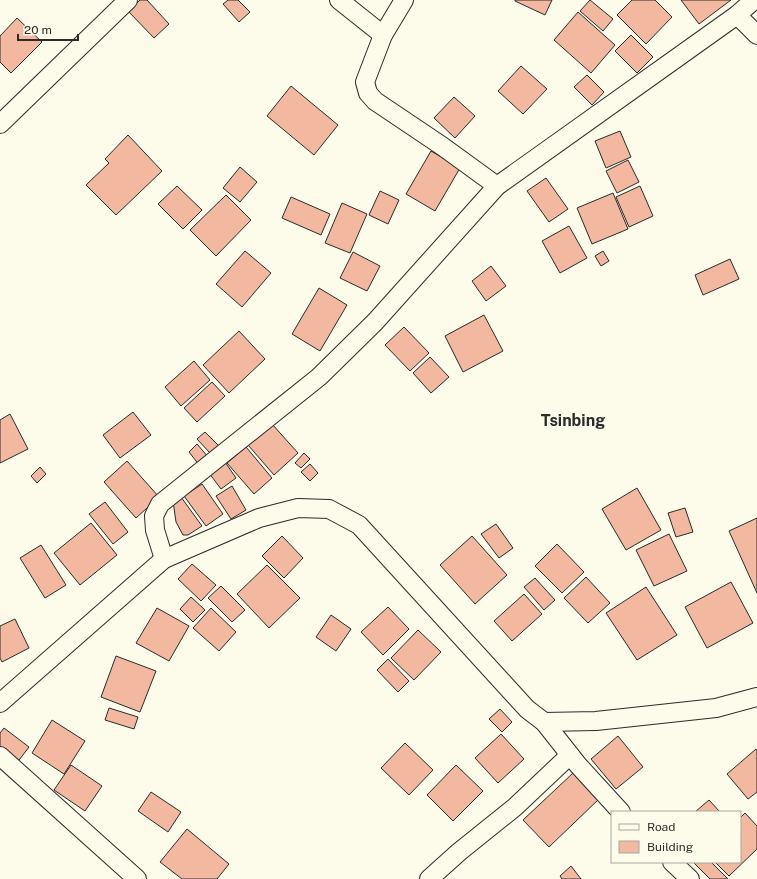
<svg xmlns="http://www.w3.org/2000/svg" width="757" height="879" font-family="'Public Sans',sans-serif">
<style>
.building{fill:#f2b8a0;stroke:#2b2b2b}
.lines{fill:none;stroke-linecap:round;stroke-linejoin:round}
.minor-casing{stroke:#2b2b2b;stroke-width:20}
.minor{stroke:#fdfbea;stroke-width:18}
.labels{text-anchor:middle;stroke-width:3;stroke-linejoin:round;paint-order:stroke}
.quarter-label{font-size:16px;font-weight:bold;fill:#2b2b2b;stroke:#fdfbea}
</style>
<rect width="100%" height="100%" fill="#fdfbea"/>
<g class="building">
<polygon points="140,0 147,0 169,24 154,38 128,11"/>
<polygon points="228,0 238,0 250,12 239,22 223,4"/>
<polygon points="515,0 552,0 545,15 515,1"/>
<polygon points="590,0 613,19 603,31 580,11"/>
<polygon points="632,0 655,0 672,17 646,44 617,15"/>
<polygon points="681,0 731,0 699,24"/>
<polygon points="578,12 615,45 591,73 554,40"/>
<polygon points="17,18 42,42 11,73 0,62 0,36"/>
<polygon points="631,35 653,57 637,73 615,51"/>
<polygon points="521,66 547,89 523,114 498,91"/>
<polygon points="587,75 604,92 592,105 574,87"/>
<polygon points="291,86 338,125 314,155 267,116"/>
<polygon points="454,97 475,116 455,138 434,118"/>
<polygon points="620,131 631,157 606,168 595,141"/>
<polygon points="128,135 162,171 116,215 86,185 109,163 105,159"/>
<polygon points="431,151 460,168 435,211 406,194"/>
<polygon points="628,160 639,182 617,193 606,171"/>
<polygon points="240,167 257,182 240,202 223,188"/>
<polygon points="546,178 568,209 549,222 527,191"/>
<polygon points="177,186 202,210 183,229 158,204"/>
<polygon points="640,186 653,216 629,227 616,197"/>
<polygon points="380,191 399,200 388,224 369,215"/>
<polygon points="613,193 628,229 592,244 577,208"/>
<polygon points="226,195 251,220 216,256 190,230"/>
<polygon points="291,197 330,214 321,235 282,218"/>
<polygon points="342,203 367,214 350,253 325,243"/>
<polygon points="569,226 587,258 560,273 542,241"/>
<polygon points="245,251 271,273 242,307 216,284"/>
<polygon points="603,251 609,261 601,266 595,256"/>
<polygon points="353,252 380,266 367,291 340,278"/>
<polygon points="730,259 739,279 703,295 695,275"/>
<polygon points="491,266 506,286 486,301 472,281"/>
<polygon points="319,288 347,305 320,351 292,334"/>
<polygon points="484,315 503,351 463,372 445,336"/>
<polygon points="404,327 429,353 410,371 385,345"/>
<polygon points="239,331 265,359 229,393 203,365"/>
<polygon points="430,357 449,377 431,393 413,373"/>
<polygon points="194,361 210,380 181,406 165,387"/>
<polygon points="212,382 225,396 197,422 184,408"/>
<polygon points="133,412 151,435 120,458 103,435"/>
<polygon points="10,414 28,449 0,463 0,420"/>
<polygon points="272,424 298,453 274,475 248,445"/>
<polygon points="205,432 219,446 210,453 197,439"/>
<polygon points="197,444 209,458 200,466 189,452"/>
<polygon points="246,447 272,478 254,494 227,463"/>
<polygon points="304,453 310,459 301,468 295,463"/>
<polygon points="127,461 159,497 136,518 104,482"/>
<polygon points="225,462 236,478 221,489 209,473"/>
<polygon points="310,464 318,473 310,481 301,472"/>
<polygon points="40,467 46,474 37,483 31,476"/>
<polygon points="202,484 223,514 206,526 184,496"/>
<polygon points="232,486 246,510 231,519 216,496"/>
<polygon points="637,488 661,530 626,550 602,509"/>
<polygon points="181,497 202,526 188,535 183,535 176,522 173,501"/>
<polygon points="105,502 128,532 113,544 89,514"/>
<polygon points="685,508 693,532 676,537 668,513"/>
<polygon points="757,518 757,593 729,531"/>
<polygon points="91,523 117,555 80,585 54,553"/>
<polygon points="496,524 513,548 499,558 481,534"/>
<polygon points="669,534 687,571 654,586 636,550"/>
<polygon points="282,536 303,558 284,578 262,556"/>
<polygon points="472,536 507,575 475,604 440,565"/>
<polygon points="557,544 584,572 562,593 535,566"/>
<polygon points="41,545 66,585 45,598 20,558"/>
<polygon points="192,564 216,585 201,601 178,579"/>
<polygon points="267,565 300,598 269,628 237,594"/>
<polygon points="586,577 610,603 588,623 564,598"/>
<polygon points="535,578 555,600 544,610 524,587"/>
<polygon points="731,582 753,623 707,648 685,607"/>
<polygon points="221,586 245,610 232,622 208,598"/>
<polygon points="646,587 677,635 637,660 606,613"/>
<polygon points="524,594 542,614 512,641 494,621"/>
<polygon points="191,597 205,610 193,622 180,609"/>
<polygon points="388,607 409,629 383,655 361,632"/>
<polygon points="157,608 189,626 169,661 136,643"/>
<polygon points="211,608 236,632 219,651 193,628"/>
<polygon points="331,615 351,629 336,651 316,637"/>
<polygon points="15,619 29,648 2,662 0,658 0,626"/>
<polygon points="418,630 441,652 414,680 391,658"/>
<polygon points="116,656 156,671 140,712 101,697"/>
<polygon points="388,659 409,681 398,692 377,670"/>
<polygon points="109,708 138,717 134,729 105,720"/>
<polygon points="500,709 512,722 502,732 489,719"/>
<polygon points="52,720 85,741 64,774 32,753"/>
<polygon points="4,728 29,747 13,768 0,758 0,733"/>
<polygon points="501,734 524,759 498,783 475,758"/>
<polygon points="618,736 643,767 616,789 591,759"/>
<polygon points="405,743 433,770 409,795 381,768"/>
<polygon points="756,749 757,751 757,792 748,799 727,774"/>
<polygon points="71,765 102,786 85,811 54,790"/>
<polygon points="456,765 483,791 453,821 427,795"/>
<polygon points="573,773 599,799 549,847 523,820"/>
<polygon points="151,792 181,812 168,832 138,811"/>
<polygon points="709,800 720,812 695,812"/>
<polygon points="745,813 757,826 757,849 729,876 715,862 740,862 740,818"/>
<polygon points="187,829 229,864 217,879 182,879 160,862"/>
<polygon points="693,862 711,862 728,879 710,879"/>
<polygon points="571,866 581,879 562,879 560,876"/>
</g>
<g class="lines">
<defs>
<g id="minor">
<polyline points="339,0 383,35"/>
<polyline points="404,0 383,35 365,82 368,93 375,101 442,146 497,186"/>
<polyline points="737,15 757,35"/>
<polyline points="0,124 128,0"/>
<polyline points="164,559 155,530 154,516 160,504 319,377 375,322 497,186 737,15 754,0"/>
<polyline points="0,703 164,559 259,518 298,508 329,509 359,525 527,709 544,722 596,721 716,708 757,697"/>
<polyline points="544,722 578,765 621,812"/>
<polyline points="0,756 137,879"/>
<polyline points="672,862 690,879"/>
<polyline points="429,879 459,852 515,807 570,755"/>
</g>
</defs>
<use href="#minor" class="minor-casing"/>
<use href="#minor" class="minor"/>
</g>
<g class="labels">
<g class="quarter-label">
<text x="573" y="426">Tsinbing</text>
</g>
</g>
<rect x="611" y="811" width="130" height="52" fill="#fdfbea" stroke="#a9a89e"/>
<rect x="619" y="824" width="20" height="6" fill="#fdfbea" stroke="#a9a89e"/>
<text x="647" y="831" font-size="12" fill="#2b2b2b">Road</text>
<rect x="619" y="841" width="20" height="12" fill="#f2b8a0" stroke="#a9a89e"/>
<text x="647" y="851" font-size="12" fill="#2b2b2b">Building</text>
<path d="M18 34v6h60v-6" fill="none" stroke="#2b2b2b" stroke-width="2"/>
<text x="24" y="34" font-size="12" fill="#2b2b2b" stroke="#fdfbea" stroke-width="3" paint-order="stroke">20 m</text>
</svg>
